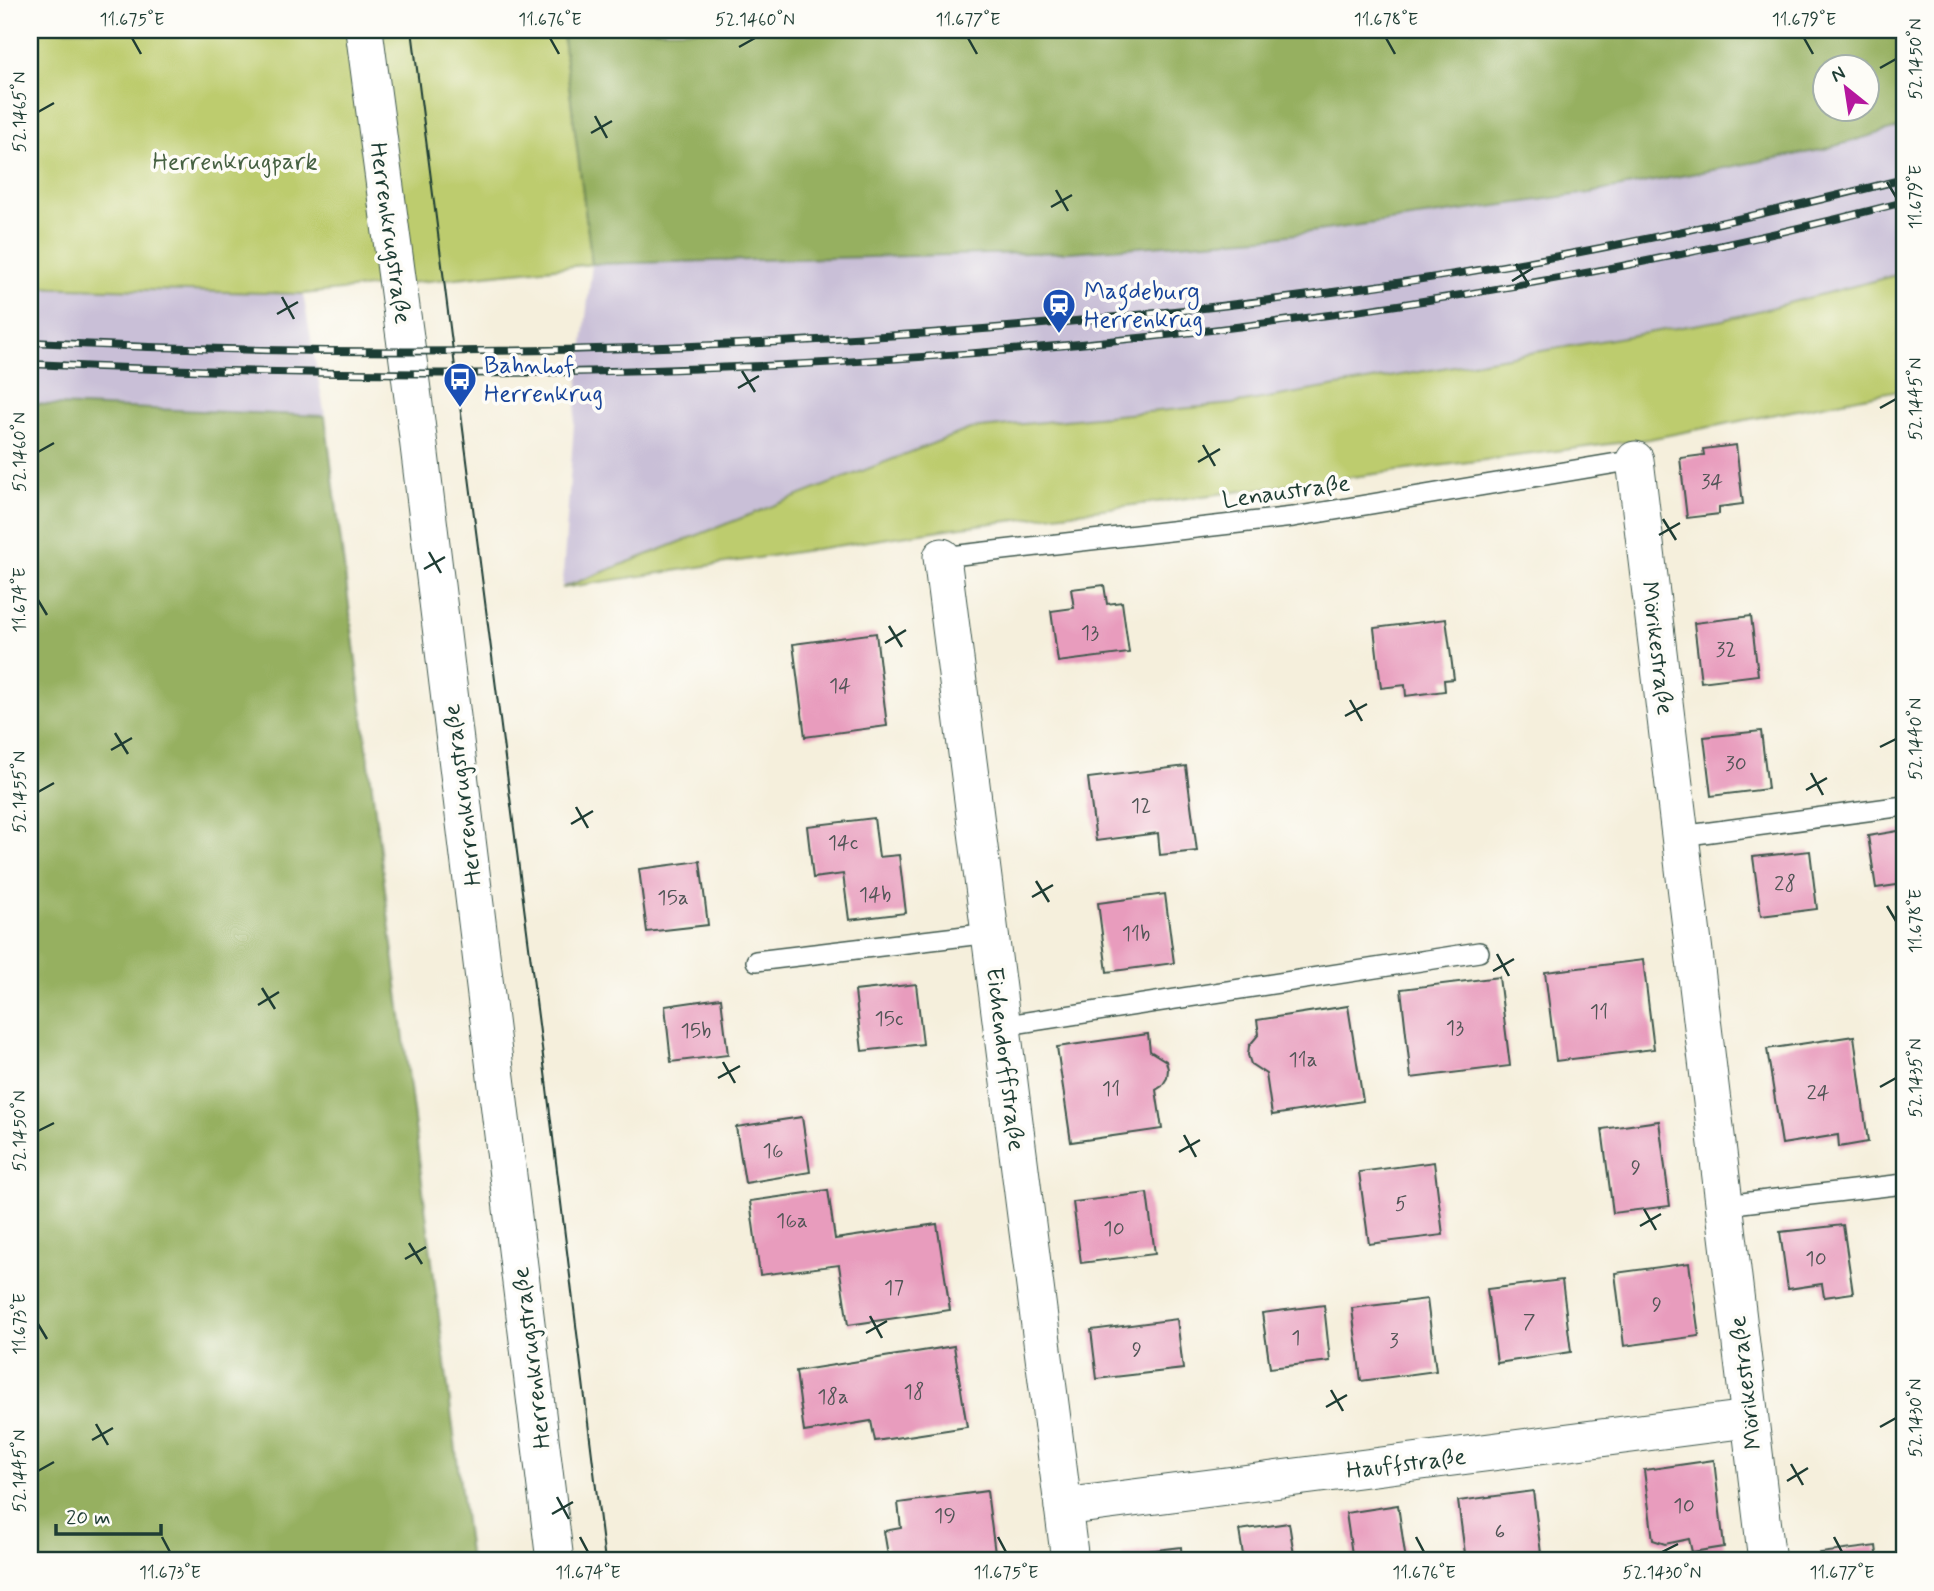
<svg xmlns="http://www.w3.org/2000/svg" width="1934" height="1591" font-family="Mynerve,sans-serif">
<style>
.industrial{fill:#c9bfd7}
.green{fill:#bdcc6e;stroke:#6e8451;stroke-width:2}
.forest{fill:#96b061;stroke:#5a764a;stroke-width:2;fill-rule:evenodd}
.building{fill:#e89cbd}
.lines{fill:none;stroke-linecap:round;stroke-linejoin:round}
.lane-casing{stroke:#3f584d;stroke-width:22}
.street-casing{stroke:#3f584d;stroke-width:39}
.lane{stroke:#fff;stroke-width:19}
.street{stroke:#fff;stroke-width:37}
.tram{stroke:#1f3d34;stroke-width:2}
.rail-casing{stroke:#1f3d34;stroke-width:8}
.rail{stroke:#fdfcf7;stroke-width:5;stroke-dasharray:16;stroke-linecap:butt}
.ticks{fill:none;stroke:#1f3d34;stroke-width:2.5}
.labels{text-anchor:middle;stroke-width:7;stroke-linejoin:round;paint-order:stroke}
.number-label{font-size:21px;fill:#515556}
.park-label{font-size:24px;fill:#466142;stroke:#fdfcf7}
.street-label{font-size:24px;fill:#1f3d34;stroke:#fdfcf7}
.transit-label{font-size:24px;fill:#164399;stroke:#fdfcf7;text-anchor:start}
.neatline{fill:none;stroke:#1f3d34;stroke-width:2.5}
.ticks-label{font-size:18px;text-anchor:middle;fill:#1f3d34}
</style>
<rect width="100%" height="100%" fill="#fdfcf7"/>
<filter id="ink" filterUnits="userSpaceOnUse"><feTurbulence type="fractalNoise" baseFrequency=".0143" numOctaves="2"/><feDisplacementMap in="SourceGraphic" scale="14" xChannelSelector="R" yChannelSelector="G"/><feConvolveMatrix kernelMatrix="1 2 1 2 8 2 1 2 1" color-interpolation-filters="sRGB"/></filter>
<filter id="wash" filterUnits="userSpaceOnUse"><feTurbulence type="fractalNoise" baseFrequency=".00686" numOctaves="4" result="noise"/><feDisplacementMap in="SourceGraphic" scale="28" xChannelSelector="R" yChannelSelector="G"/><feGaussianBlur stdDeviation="1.57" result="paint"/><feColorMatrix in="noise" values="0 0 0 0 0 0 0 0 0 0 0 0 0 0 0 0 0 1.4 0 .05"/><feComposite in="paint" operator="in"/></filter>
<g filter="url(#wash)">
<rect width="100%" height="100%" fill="#f5efdc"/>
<g class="industrial">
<polygon points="1904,126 1904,273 1723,320 1232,404 970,429 562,588 574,424 592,264 1069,252 1274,237 1589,193 1821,150"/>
<polygon points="30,287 303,294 325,416 30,404"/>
</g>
<g class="green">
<polygon points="30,30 562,30 592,264 303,294 30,287"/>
<polygon points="1904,273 1904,389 1649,439 954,528 562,588 970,429 1232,404 1723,320"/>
</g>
<g class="forest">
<path d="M562,30H1904V126L1821,150L1589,193L1274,237L1069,252L592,264ZM1826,66H1868V108H1826Z"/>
<polygon points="30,404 325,416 470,1561 30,1561"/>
</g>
<g id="blocks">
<g class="building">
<polygon points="1736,445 1743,504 1719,507 1719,514 1687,518 1680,458 1704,455 1703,449"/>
<polygon points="1104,585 1107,604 1122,602 1129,653 1058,662 1051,611 1074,608 1071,589"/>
<polygon points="1751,616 1758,675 1701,682 1694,623"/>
<polygon points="1446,619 1454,679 1444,680 1445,691 1406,696 1405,685 1381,688 1374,628"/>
<polygon points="876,633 887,726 805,737 793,644"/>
<polygon points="1761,731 1768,789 1711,796 1704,737"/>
<polygon points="1186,766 1197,851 1160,855 1158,833 1096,841 1088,778"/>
<polygon points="874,818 879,857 899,855 906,913 849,920 843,874 813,878 807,826"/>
<polygon points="1904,830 1904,884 1876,888 1868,836"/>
<polygon points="1810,851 1817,909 1761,916 1753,857"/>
<polygon points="700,861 708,925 647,932 639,869"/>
<polygon points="1165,894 1174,963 1107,972 1098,903"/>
<polygon points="1643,960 1654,1049 1556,1061 1545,972"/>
<polygon points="1499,977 1510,1066 1411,1078 1401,989"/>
<polygon points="916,984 923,1044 862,1051 855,991"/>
<polygon points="721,998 728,1055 671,1062 665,1006"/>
<polygon points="1348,1006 1363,1101 1272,1115 1266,1074 1251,1064 1248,1055 1249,1046 1259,1034 1257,1020"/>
<polygon points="1148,1034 1150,1051 1166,1061 1168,1069 1167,1078 1162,1086 1156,1090 1162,1129 1071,1142 1057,1047"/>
<polygon points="1854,1036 1868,1142 1839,1147 1838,1135 1782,1144 1767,1049"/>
<polygon points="802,1117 810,1172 745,1183 736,1127"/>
<polygon points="1659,1121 1670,1206 1613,1213 1602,1129"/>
<polygon points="1434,1162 1443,1235 1369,1244 1359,1172"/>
<polygon points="828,1190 835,1239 937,1224 950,1310 848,1325 839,1265 760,1275 750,1201"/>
<polygon points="1147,1193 1155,1254 1081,1263 1073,1202"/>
<polygon points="1843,1225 1853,1293 1824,1297 1822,1284 1788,1289 1780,1232"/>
<polygon points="1689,1263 1699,1336 1624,1346 1615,1273"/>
<polygon points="1562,1280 1571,1352 1497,1363 1487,1289"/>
<polygon points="1427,1299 1436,1371 1361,1381 1352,1308"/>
<polygon points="1324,1305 1330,1361 1270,1368 1262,1313"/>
<polygon points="1177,1319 1183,1369 1097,1379 1091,1330"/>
<polygon points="954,1346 967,1427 875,1441 871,1421 804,1432 796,1371"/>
<polygon points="1714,1460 1724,1547 1692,1552 1689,1539 1665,1544 1653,1540 1644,1470"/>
<polygon points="987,1491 996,1561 889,1561 884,1531 901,1528 898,1503"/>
<polygon points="1533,1491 1542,1561 1466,1561 1458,1501"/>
<polygon points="1398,1505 1406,1561 1353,1561 1346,1513"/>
<polygon points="1289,1523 1295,1561 1244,1561 1239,1530"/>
<polygon points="1876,1546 1878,1561 1821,1561 1820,1553"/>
<polygon points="1181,1547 1182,1561 1122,1561 1122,1554"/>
</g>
</g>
</g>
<g filter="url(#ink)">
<use href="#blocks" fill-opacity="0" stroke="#3f584d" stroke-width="2"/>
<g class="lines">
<defs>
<g id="lane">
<polyline points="942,557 1293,517 1635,460"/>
<polyline points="1681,836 1904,806"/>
<polyline points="756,961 990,933"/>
<polyline points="1001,1026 1479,952"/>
<polyline points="1725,1205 1904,1184"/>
</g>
<g id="street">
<polyline points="364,30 414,405 555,1561"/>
<polyline points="1635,460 1767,1561"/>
<polyline points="942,557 1070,1561"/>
<polyline points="1063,1507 1748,1419"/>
</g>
</defs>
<use href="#lane" class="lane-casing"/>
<use href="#street" class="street-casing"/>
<use href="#lane" class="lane"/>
<use href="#street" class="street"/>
<polyline class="tram" points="412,30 542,1048 605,1561"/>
<defs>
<g id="rail">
<path d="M30,342C330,357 631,354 931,333C1149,317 1366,293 1580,252C1689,231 1797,206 1904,179"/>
<path d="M30,364C657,393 1294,360 1904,202"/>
</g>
</defs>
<use href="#rail" class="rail-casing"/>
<use href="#rail" class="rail"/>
</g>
</g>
<path class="ticks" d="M132,38L141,54M550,38L559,54M968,38L977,54M1386,38L1395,54M1804,38L1813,54M739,47L755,38M1880,68L1896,59M38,112L54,103M595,116L607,138M591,133L612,121M1887,182L1896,197M1056,190L1068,211M1051,207L1072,195M1516,264L1529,285M1512,281L1533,268M282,297L294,319M277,314L298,302M742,371L755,392M738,388L759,376M1880,408L1896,399M1203,445L1215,466M38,452L54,443M1198,462L1220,449M1663,519L1676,540M1659,535L1680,523M429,552L441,573M424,569L445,557M38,600L47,615M889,626L902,647M885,643L906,630M1350,700L1362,721M1345,716L1367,704M115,733L128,754M1880,747L1896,739M111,750L132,738M1811,773L1823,795M1806,790L1827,778M38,792L54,783M576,807L588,828M571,824L593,811M1036,881L1049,902M1032,897L1053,885M1887,906L1896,921M1497,954L1509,976M1493,971L1514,959M262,988L275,1009M258,1005L279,992M723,1062L735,1083M718,1078L740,1066M1880,1087L1896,1078M38,1131L54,1123M1184,1135L1196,1157M1179,1152L1200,1140M1644,1209L1656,1230M1640,1226L1661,1214M409,1243L422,1264M405,1259L426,1247M870,1316L882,1338M38,1324L47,1339M866,1333L887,1321M1331,1390L1343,1411M1326,1407L1347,1395M96,1424L108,1445M1880,1427L1896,1418M92,1440L113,1428M1791,1464L1803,1485M38,1471L54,1462M1787,1481L1808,1468M557,1497L569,1519M552,1514L573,1502M162,1537L170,1552M580,1537L588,1552M998,1537L1006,1552M1416,1537L1424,1552M1834,1537L1842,1552M1662,1552L1678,1544"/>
<defs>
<symbol id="station-pin" viewBox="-11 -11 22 30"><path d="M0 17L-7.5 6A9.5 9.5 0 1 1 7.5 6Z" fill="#1a4fb4" stroke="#fdfcf7"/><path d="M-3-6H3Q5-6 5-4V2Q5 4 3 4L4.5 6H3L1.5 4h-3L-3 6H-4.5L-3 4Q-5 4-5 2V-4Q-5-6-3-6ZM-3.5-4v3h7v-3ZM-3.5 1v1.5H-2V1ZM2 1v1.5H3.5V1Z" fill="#fff"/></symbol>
<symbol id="bus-pin" viewBox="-11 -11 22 30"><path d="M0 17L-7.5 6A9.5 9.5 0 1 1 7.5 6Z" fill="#1a4fb4" stroke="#fdfcf7"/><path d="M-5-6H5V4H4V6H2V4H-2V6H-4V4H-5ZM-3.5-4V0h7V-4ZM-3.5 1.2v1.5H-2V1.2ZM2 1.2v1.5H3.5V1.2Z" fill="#fff"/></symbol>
</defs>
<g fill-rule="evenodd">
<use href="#station-pin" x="1040" y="286" width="38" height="52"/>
<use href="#bus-pin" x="441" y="360" width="38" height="52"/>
</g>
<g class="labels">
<g class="number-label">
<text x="1712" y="488">34</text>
<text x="1090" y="639">13</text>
<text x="1726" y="656">32</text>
<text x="840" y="692">14</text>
<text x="1736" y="770">30</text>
<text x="1141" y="812">12</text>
<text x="843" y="849">14c</text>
<text x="1785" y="890">28</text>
<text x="875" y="901">14b</text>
<text x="673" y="904">15a</text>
<text x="1136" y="940">11b</text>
<text x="1599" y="1018">11</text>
<text x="889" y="1025">15c</text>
<text x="1455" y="1034">13</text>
<text x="696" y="1037">15b</text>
<text x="1303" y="1066">11a</text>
<text x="1111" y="1095">11</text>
<text x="1818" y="1099">24</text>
<text x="773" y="1157">16</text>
<text x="1636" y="1174">9</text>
<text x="1401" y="1210">5</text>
<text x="792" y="1227">16a</text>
<text x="1114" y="1235">10</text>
<text x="1816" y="1265">10</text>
<text x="894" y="1294">17</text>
<text x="1657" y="1311">9</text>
<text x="1529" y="1328">7</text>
<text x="1296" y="1344">1</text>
<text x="1394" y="1347">3</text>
<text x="1137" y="1356">9</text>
<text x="914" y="1398">18</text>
<text x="833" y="1403">18a</text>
<text x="1684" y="1512">10</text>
<text x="945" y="1522">19</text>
<text x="1500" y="1538">6</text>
</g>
<g class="park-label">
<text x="235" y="169">Herrenkrugpark</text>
</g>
<g class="street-label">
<text transform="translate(391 233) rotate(82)" y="8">Herrenkrugstraße</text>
<text transform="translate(1286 491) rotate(-8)" y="8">Lenaustraße</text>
<text transform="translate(1658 648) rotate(83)" y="8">Mörikestraße</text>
<text transform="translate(462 795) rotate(-97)" y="8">Herrenkrugstraße</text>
<text transform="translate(1006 1059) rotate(83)" y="8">Eichendorffstraße</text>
<text transform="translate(531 1358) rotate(-97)" y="8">Herrenkrugstraße</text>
<text transform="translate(1745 1383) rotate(-97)" y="8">Mörikestraße</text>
<text transform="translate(1406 1463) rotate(-7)" y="8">Hauffstraße</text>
</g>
<g class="transit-label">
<text x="1084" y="299">Magdeburg<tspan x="1084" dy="28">Herrenkrug</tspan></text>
<text x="484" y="373">Bahnhof<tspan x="484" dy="28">Herrenkrug</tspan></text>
</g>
</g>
<rect width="1934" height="1591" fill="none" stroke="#fdfcf7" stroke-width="77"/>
<g transform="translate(1846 88) rotate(330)"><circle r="33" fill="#fdfcf7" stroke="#a4b0a9" stroke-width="2"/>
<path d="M0-5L12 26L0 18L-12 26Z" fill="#b5179e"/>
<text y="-10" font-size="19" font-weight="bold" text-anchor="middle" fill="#1f3d34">N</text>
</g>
<path d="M56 1524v10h105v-10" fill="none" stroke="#1f3d34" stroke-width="3.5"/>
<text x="66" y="1524" font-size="21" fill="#1f3d34" stroke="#fdfcf7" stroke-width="5" paint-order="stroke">20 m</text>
<rect x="38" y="38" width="1858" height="1514" class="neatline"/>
<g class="ticks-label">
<text x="132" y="25">11.675°E</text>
<text x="550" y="25">11.676°E</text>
<text x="755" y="25">52.1460°N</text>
<text x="968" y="25">11.677°E</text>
<text x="1386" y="25">11.678°E</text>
<text x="1804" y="25">11.679°E</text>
<text transform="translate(1915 59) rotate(-90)" y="6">52.1450°N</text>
<text transform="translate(19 112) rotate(-90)" y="6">52.1465°N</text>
<text transform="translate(1915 197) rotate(-90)" y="6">11.679°E</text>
<text transform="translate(1915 399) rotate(-90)" y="6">52.1445°N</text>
<text transform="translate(19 452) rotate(-90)" y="6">52.1460°N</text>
<text transform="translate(19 600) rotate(-90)" y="6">11.674°E</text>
<text transform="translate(1915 739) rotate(-90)" y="6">52.1440°N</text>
<text transform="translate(19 792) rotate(-90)" y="6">52.1455°N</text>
<text transform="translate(1915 921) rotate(-90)" y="6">11.678°E</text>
<text transform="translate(1915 1078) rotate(-90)" y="6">52.1435°N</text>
<text transform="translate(19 1131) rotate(-90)" y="6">52.1450°N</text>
<text transform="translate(19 1324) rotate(-90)" y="6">11.673°E</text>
<text transform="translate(1915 1418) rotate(-90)" y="6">52.1430°N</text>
<text transform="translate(19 1471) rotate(-90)" y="6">52.1445°N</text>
<text x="170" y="1578">11.673°E</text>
<text x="588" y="1578">11.674°E</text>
<text x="1006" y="1578">11.675°E</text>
<text x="1424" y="1578">11.676°E</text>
<text x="1662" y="1578">52.1430°N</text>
<text x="1842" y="1578">11.677°E</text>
</g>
</svg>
